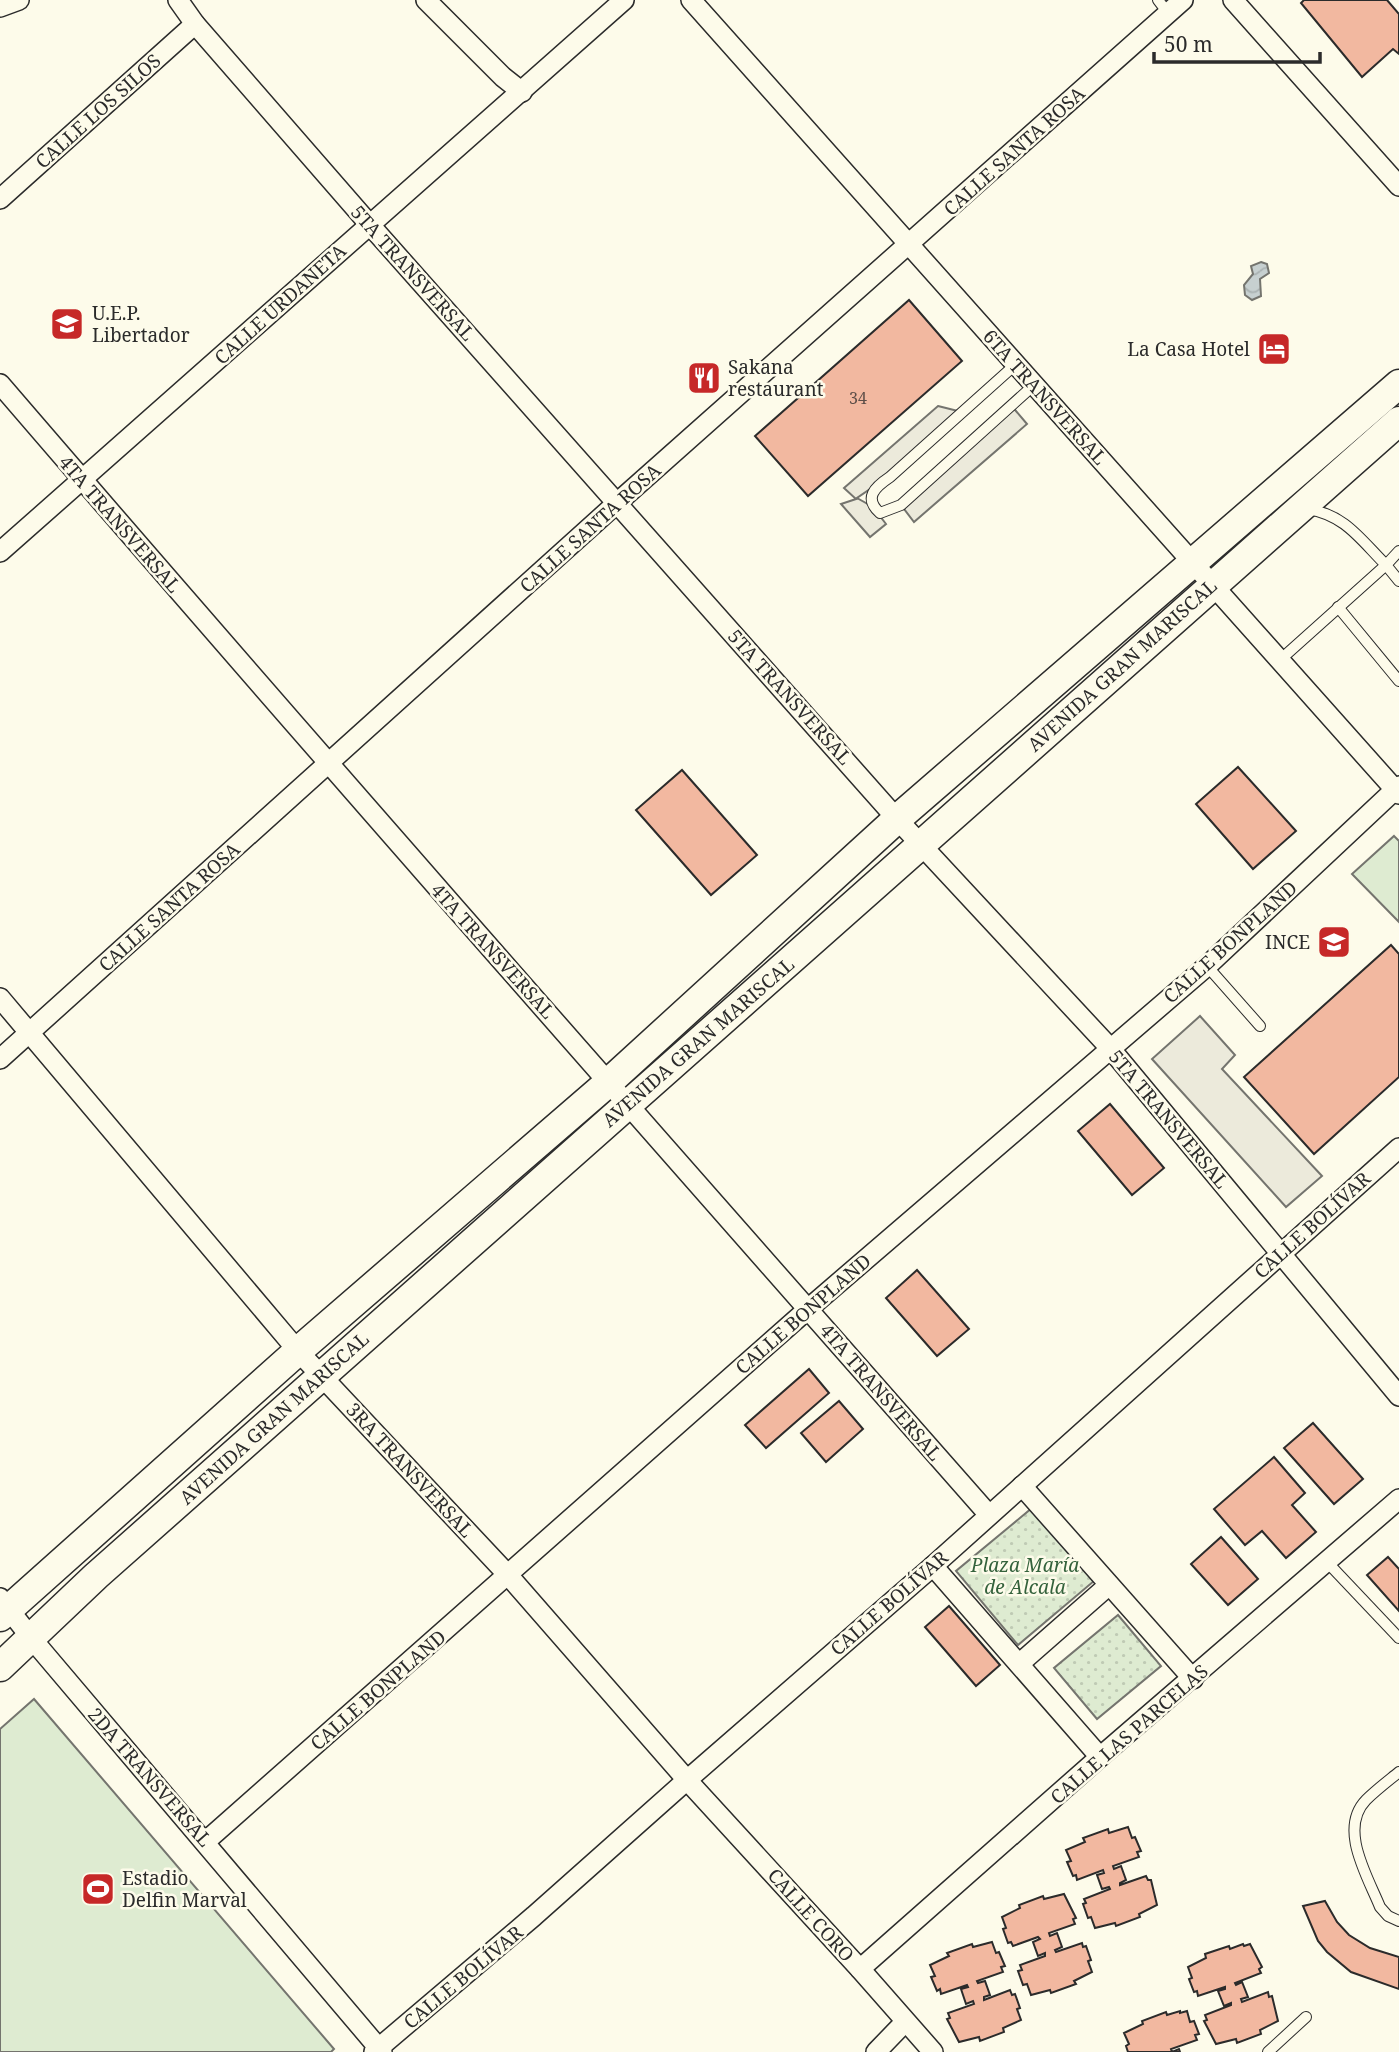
<svg xmlns="http://www.w3.org/2000/svg" width="1399" height="2052" font-family="'Noto Serif',serif">
<style>
.grass{fill:#deebd1;stroke:#74746e;stroke-width:2}
.park{fill:url(#park-dots);stroke:#74746e;stroke-width:2}
.parking{fill:#eceadb;stroke:#74746e;stroke-width:2}
.water{fill:url(#water-waves);stroke:#74746e;stroke-width:2}
.building{fill:#f2b8a0;stroke:#2b2b2b;stroke-width:2}
.lines{fill:none;stroke-linecap:round;stroke-linejoin:round}
.lane-casing{stroke:#2b2b2b;stroke-width:12}
.street-casing{stroke:#2b2b2b;stroke-width:22}
.secondary-casing{stroke:#2b2b2b;stroke-width:31}
.lane{stroke:#fdfbea;stroke-width:10}
.street{stroke:#fdfbea;stroke-width:19}
.secondary{stroke:#fdfbea;stroke-width:28}
.labels{text-anchor:middle;stroke-width:5;stroke-linejoin:round;paint-order:stroke}
.number-label{font-size:16px;fill:#5d4e48}
.street-label{font-size:19px;fill:#2b2b2b;stroke:#fdfbea}
.poi-label{font-size:19px;fill:#2b2b2b;stroke:#fdfbea;text-anchor:start}
.park-label{font-size:19px;font-style:italic;fill:#34623c;stroke:#fdfbea}
</style>
<defs>
<pattern id="park-dots" width="8" height="8" patternUnits="userSpaceOnUse" patternTransform="scale(1.75)"><rect width="8" height="8" fill="#deebd1"/><path d="M2 2h.1M6 6h.1" fill="none" stroke="#bfcab4" stroke-width="1.8" stroke-linecap="round"/></pattern>
<pattern id="water-waves" width="16" height="10" patternUnits="userSpaceOnUse" patternTransform="scale(1.75)"><rect width="16" height="10" fill="#c7d0d0"/><path d="M0 5q4-4 8 0t8 0" fill="none" stroke="#abb3b3"/></pattern>
</defs>
<rect width="100%" height="100%" fill="#fdfbea"/>
<g class="grass">
<polygon points="1394,836 1399,841 1399,922 1352,874"/>
<polygon points="34,1699 334,2049 331,2052 0,2052 0,1729"/>
</g>
<g class="park">
<polygon points="1032,1508 1094,1581 1018,1645 956,1571"/>
<polygon points="1118,1615 1161,1666 1097,1719 1054,1668"/>
</g>
<g class="parking">
<polygon points="1010,404 1027,424 914,522 901,505"/>
<polygon points="938,406 962,412 895,472 857,498 873,507 886,524 870,537 841,504 856,499 844,488"/>
<polygon points="1200,1016 1235,1055 1222,1069 1322,1176 1286,1207 1152,1059"/>
</g>
<polygon class="water" points="1261,262 1267,264 1269,273 1260,279 1261,296 1252,300 1245,295 1244,285 1253,274 1251,266"/>
<g class="building">
<polygon points="1304,0 1387,0 1399,14 1399,54 1393,49 1362,77 1301,3"/>
<polygon points="909,300 962,361 808,496 755,436"/>
<polygon points="1238,767 1296,831 1253,869 1196,804"/>
<polygon points="682,770 757,855 711,895 636,810"/>
<polygon points="1391,945 1399,954 1399,1077 1314,1154 1244,1077"/>
<polygon points="1110,1104 1164,1168 1132,1195 1078,1131"/>
<polygon points="917,1270 969,1329 937,1356 886,1298"/>
<polygon points="809,1369 829,1393 766,1448 745,1425"/>
<polygon points="839,1401 863,1429 826,1462 801,1433"/>
<polygon points="1313,1423 1363,1479 1334,1504 1284,1448"/>
<polygon points="1274,1457 1305,1493 1292,1505 1316,1532 1286,1558 1262,1531 1245,1545 1214,1509"/>
<polygon points="1221,1537 1258,1579 1228,1605 1191,1564"/>
<polygon points="1388,1557 1399,1569 1399,1611 1367,1575"/>
<polygon points="949,1606 1000,1665 976,1686 925,1627"/>
<polygon points="1128,1827 1132,1838 1135,1837 1141,1851 1137,1852 1139,1857 1113,1866 1114,1869 1121,1866 1126,1880 1120,1883 1120,1885 1146,1876 1148,1880 1151,1880 1157,1905 1139,1914 1140,1917 1116,1926 1115,1923 1095,1928 1091,1917 1088,1918 1083,1904 1086,1903 1084,1899 1110,1889 1109,1887 1102,1889 1097,1875 1104,1873 1103,1870 1077,1880 1076,1875 1073,1876 1067,1862 1071,1861 1066,1850 1085,1842 1083,1838 1108,1829 1109,1833"/>
<polygon points="1064,1894 1076,1918 1073,1919 1075,1924 1049,1933 1050,1936 1057,1933 1062,1947 1055,1950 1056,1952 1082,1943 1083,1947 1086,1946 1091,1960 1088,1961 1092,1972 1074,1981 1076,1984 1051,1993 1050,1990 1031,1995 1027,1984 1023,1985 1018,1971 1022,1970 1020,1965 1045,1956 1045,1953 1038,1956 1033,1942 1040,1939 1038,1937 1013,1946 1011,1942 1008,1943 1003,1929 1006,1928 1002,1917 1020,1908 1019,1905 1043,1896 1044,1899"/>
<polygon points="1325,1901 1337,1922 1349,1935 1370,1948 1399,1957 1399,1989 1351,1972 1327,1952 1318,1941 1303,1906"/>
<polygon points="992,1942 996,1953 999,1952 1005,1966 1001,1967 1003,1972 977,1981 978,1983 985,1981 990,1995 984,1997 984,2000 1010,1990 1012,1995 1015,1994 1020,2008 1017,2009 1021,2020 1003,2028 1004,2032 980,2041 979,2037 959,2042 947,2019 950,2018 948,2013 974,2004 973,2001 966,2004 961,1989 968,1987 967,1985 941,1994 940,1989 937,1991 931,1977 935,1976 930,1965 949,1956 947,1953 972,1944 973,1947"/>
<polygon points="1243,1944 1244,1946 1250,1944 1262,1967 1259,1969 1261,1973 1235,1983 1236,1985 1242,1982 1248,1997 1241,1999 1242,2002 1268,1992 1269,1997 1272,1996 1278,2021 1260,2030 1261,2034 1237,2043 1236,2039 1216,2044 1204,2021 1207,2020 1205,2015 1231,2005 1231,2003 1224,2006 1218,1991 1225,1989 1225,1987 1198,1996 1197,1991 1194,1992 1189,1979 1192,1978 1188,1967 1206,1958 1205,1954 1229,1946 1230,1949"/>
<polygon points="1180,2011 1180,2013 1187,2011 1190,2022 1194,2021 1199,2034 1195,2035 1197,2040 1171,2049 1172,2052 1179,2049 1180,2052 1128,2052 1126,2046 1129,2044 1124,2033 1143,2024 1142,2021 1166,2012 1167,2015"/>
</g>
<g class="lines">
<defs>
<g id="lane">
<polyline points="1158,0 1168,13"/>
<path d="M1015,365L890,477C875,487 863,498 880,513L901,505L1034,385"/>
<polyline points="1399,551 1386,565 1399,581"/>
<polyline points="1338,607 1399,681"/>
<path d="M1280,660L1386,565C1360,539 1345,515 1308,509"/>
<polyline points="1207,966 1260,1026"/>
<polyline points="1327,1562 1399,1638"/>
<path d="M1399,1772C1388,1781 1376,1790 1366,1800C1338,1829 1368,1877 1380,1907L1388,1916L1399,1921"/>
<polyline points="1268,2052 1306,2017"/>
</g>
<g id="street">
<polyline points="178,0 195,24 370,225 897,819 1110,1048 1399,1396"/>
<polyline points="426,0 503,77 522,92"/>
<polyline points="691,0 1399,794"/>
<polyline points="1233,0 1399,186"/>
<polyline points="0,7 19,0"/>
<polyline points="0,199 195,24"/>
<path d="M0,384C327,764 658,1139 989,1515"/>
<polyline points="0,552 624,0"/>
<polyline points="0,998 298,1351 508,1575 687,1780 860,1969 933,2052"/>
<polyline points="0,1059 617,503 1183,0"/>
<polyline points="1022,1486 1193,1679"/>
<polyline points="933,1566 1100,1757"/>
<polyline points="0,1598 32,1639 382,2052"/>
<polyline points="1019,1664 1109,1585"/>
<polyline points="205,1842 808,1309 1207,966 1399,786"/>
<polyline points="860,1969 1100,1757 1399,1499"/>
<polyline points="374,2052 534,1916 687,1780 933,1566 1399,1148"/>
<polyline points="876,2052 905,2022"/>
</g>
<g id="secondary">
<polyline points="0,1617 298,1351 609,1082 897,819 1399,384"/>
<polyline points="0,1667 96,1576 1399,421"/>
</g>
</defs>
<use href="#lane" class="lane-casing"/>
<use href="#street" class="street-casing"/>
<use href="#secondary" class="secondary-casing"/>
<use href="#lane" class="lane"/>
<use href="#street" class="street"/>
<use href="#secondary" class="secondary"/>
</g>
<defs>
<symbol id="school-square" viewBox="-11 -11 22 22"><rect x="-9" y="-9" width="18" height="18" rx="4" fill="#c62828" stroke="#fdfbea"/><path d="M0-5L7-2L0 1L-7-2ZM-4 1L0 2.5L4 1V4Q0 6-4 4Z" fill="#fff"/></symbol>
<symbol id="hotel-square" viewBox="-11 -11 22 22"><rect x="-9" y="-9" width="18" height="18" rx="4" fill="#c62828" stroke="#fdfbea"/><path d="M-6-4.5h1.5V1H6V5H4.5V3h-9V5H-6ZM-4 0a1.8 1.8 0 1 1 3.6 0ZM.5 0V-2.5h3Q6-2.5 6 0Z" fill="#fff"/></symbol>
<symbol id="restaurant-square" viewBox="-11 -11 22 22"><rect x="-9" y="-9" width="18" height="18" rx="4" fill="#c62828" stroke="#fdfbea"/><path d="M-5-6h1v4h1v-4h1v4h1v-4h1v5L-1.5 .5V6h-2V.5L-5-1ZM5-6V6H3V1.5H1.5Q1.5-4 5-6Z" fill="#fff"/></symbol>
<symbol id="university-square" viewBox="-11 -11 22 22"><rect x="-9" y="-9" width="18" height="18" rx="4" fill="#c62828" stroke="#fdfbea"/><path d="M0-5L7-2L0 1L-7-2ZM-4 1L0 2.5L4 1V4Q0 6-4 4Z" fill="#fff"/></symbol>
<symbol id="stadium-square" viewBox="-11 -11 22 22"><rect x="-9" y="-9" width="18" height="18" rx="4" fill="#c62828" stroke="#fdfbea"/><path d="M0-5a6.5 5 0 1 0 0 10a6.5 5 0 1 0 0-10ZM-3.5-1.8h7v3.6h-7Z" fill="#fff"/></symbol>
</defs>
<g fill-rule="evenodd">
<use href="#school-square" x="48" y="305" width="38" height="38"/>
<use href="#hotel-square" x="1255" y="330" width="38" height="38"/>
<use href="#restaurant-square" x="685" y="359" width="38" height="38"/>
<use href="#university-square" x="1315" y="923" width="38" height="38"/>
<use href="#stadium-square" x="79" y="1870" width="38" height="38"/>
</g>
<g class="labels">
<g class="number-label">
<text x="858" y="404">34</text>
</g>
<g class="street-label">
<text transform="translate(98 111) rotate(-42)" y="7">CALLE LOS SILOS</text>
<text transform="translate(1014 151) rotate(-42)" y="7">CALLE SANTA ROSA</text>
<text transform="translate(413 273) rotate(48)" y="7">5TA TRANSVERSAL</text>
<text transform="translate(280 304) rotate(-42)" y="7">CALLE URDANETA</text>
<text transform="translate(1045 397) rotate(48)" y="7">6TA TRANSVERSAL</text>
<text transform="translate(120 524) rotate(49)" y="7">4TA TRANSVERSAL</text>
<text transform="translate(590 528) rotate(-42)" y="7">CALLE SANTA ROSA</text>
<text transform="translate(1122 665) rotate(-42)" y="7">AVENIDA GRAN MARISCAL</text>
<text transform="translate(790 697) rotate(48)" y="7">5TA TRANSVERSAL</text>
<text transform="translate(169 907) rotate(-42)" y="7">CALLE SANTA ROSA</text>
<text transform="translate(1230 942) rotate(-42)" y="7">CALLE BONPLAND</text>
<text transform="translate(493 951) rotate(48)" y="7">4TA TRANSVERSAL</text>
<text transform="translate(698 1042) rotate(-41)" y="7">AVENIDA GRAN MARISCAL</text>
<text transform="translate(1169 1119) rotate(50)" y="7">5TA TRANSVERSAL</text>
<text transform="translate(1312 1225) rotate(-42)" y="7">CALLE BOLÍVAR</text>
<text transform="translate(803 1314) rotate(-41)" y="7">CALLE BONPLAND</text>
<text transform="translate(881 1392) rotate(49)" y="7">4TA TRANSVERSAL</text>
<text transform="translate(274 1418) rotate(-42)" y="7">AVENIDA GRAN MARISCAL</text>
<text transform="translate(410 1470) rotate(47)" y="7">3RA TRANSVERSAL</text>
<text transform="translate(889 1603) rotate(-41)" y="7">CALLE BOLÍVAR</text>
<text transform="translate(378 1690) rotate(-41)" y="7">CALLE BONPLAND</text>
<text transform="translate(1129 1734) rotate(-41)" y="7">CALLE LAS PARCELAS</text>
<text transform="translate(150 1777) rotate(49)" y="7">2DA TRANSVERSAL</text>
<text transform="translate(811 1915) rotate(48)" y="7">CALLE CORO</text>
<text transform="translate(463 1977) rotate(-40)" y="7">CALLE BOLÍVAR</text>
</g>
<g class="poi-label">
<text x="92" y="320">U.E.P.<tspan x="92" dy="22">Libertador</tspan></text>
<text x="1250" y="356" text-anchor="end">La Casa Hotel</text>
<text x="728" y="374">Sakana<tspan x="728" dy="22">restaurant</tspan></text>
<text x="1310" y="949" text-anchor="end">INCE</text>
<text x="122" y="1885">Estadio<tspan x="122" dy="22">Delfin Marval</tspan></text>
</g>
<g class="park-label">
<text x="1025" y="1572">Plaza María<tspan x="1025" dy="22">de Alcala</tspan></text>
</g>
</g>
<path d="M1154 52v10h166v-10" fill="none" stroke="#2b2b2b" stroke-width="3.5"/>
<text x="1164" y="52" font-size="21" fill="#2b2b2b" stroke="#fdfbea" stroke-width="5" paint-order="stroke">50 m</text>
</svg>
